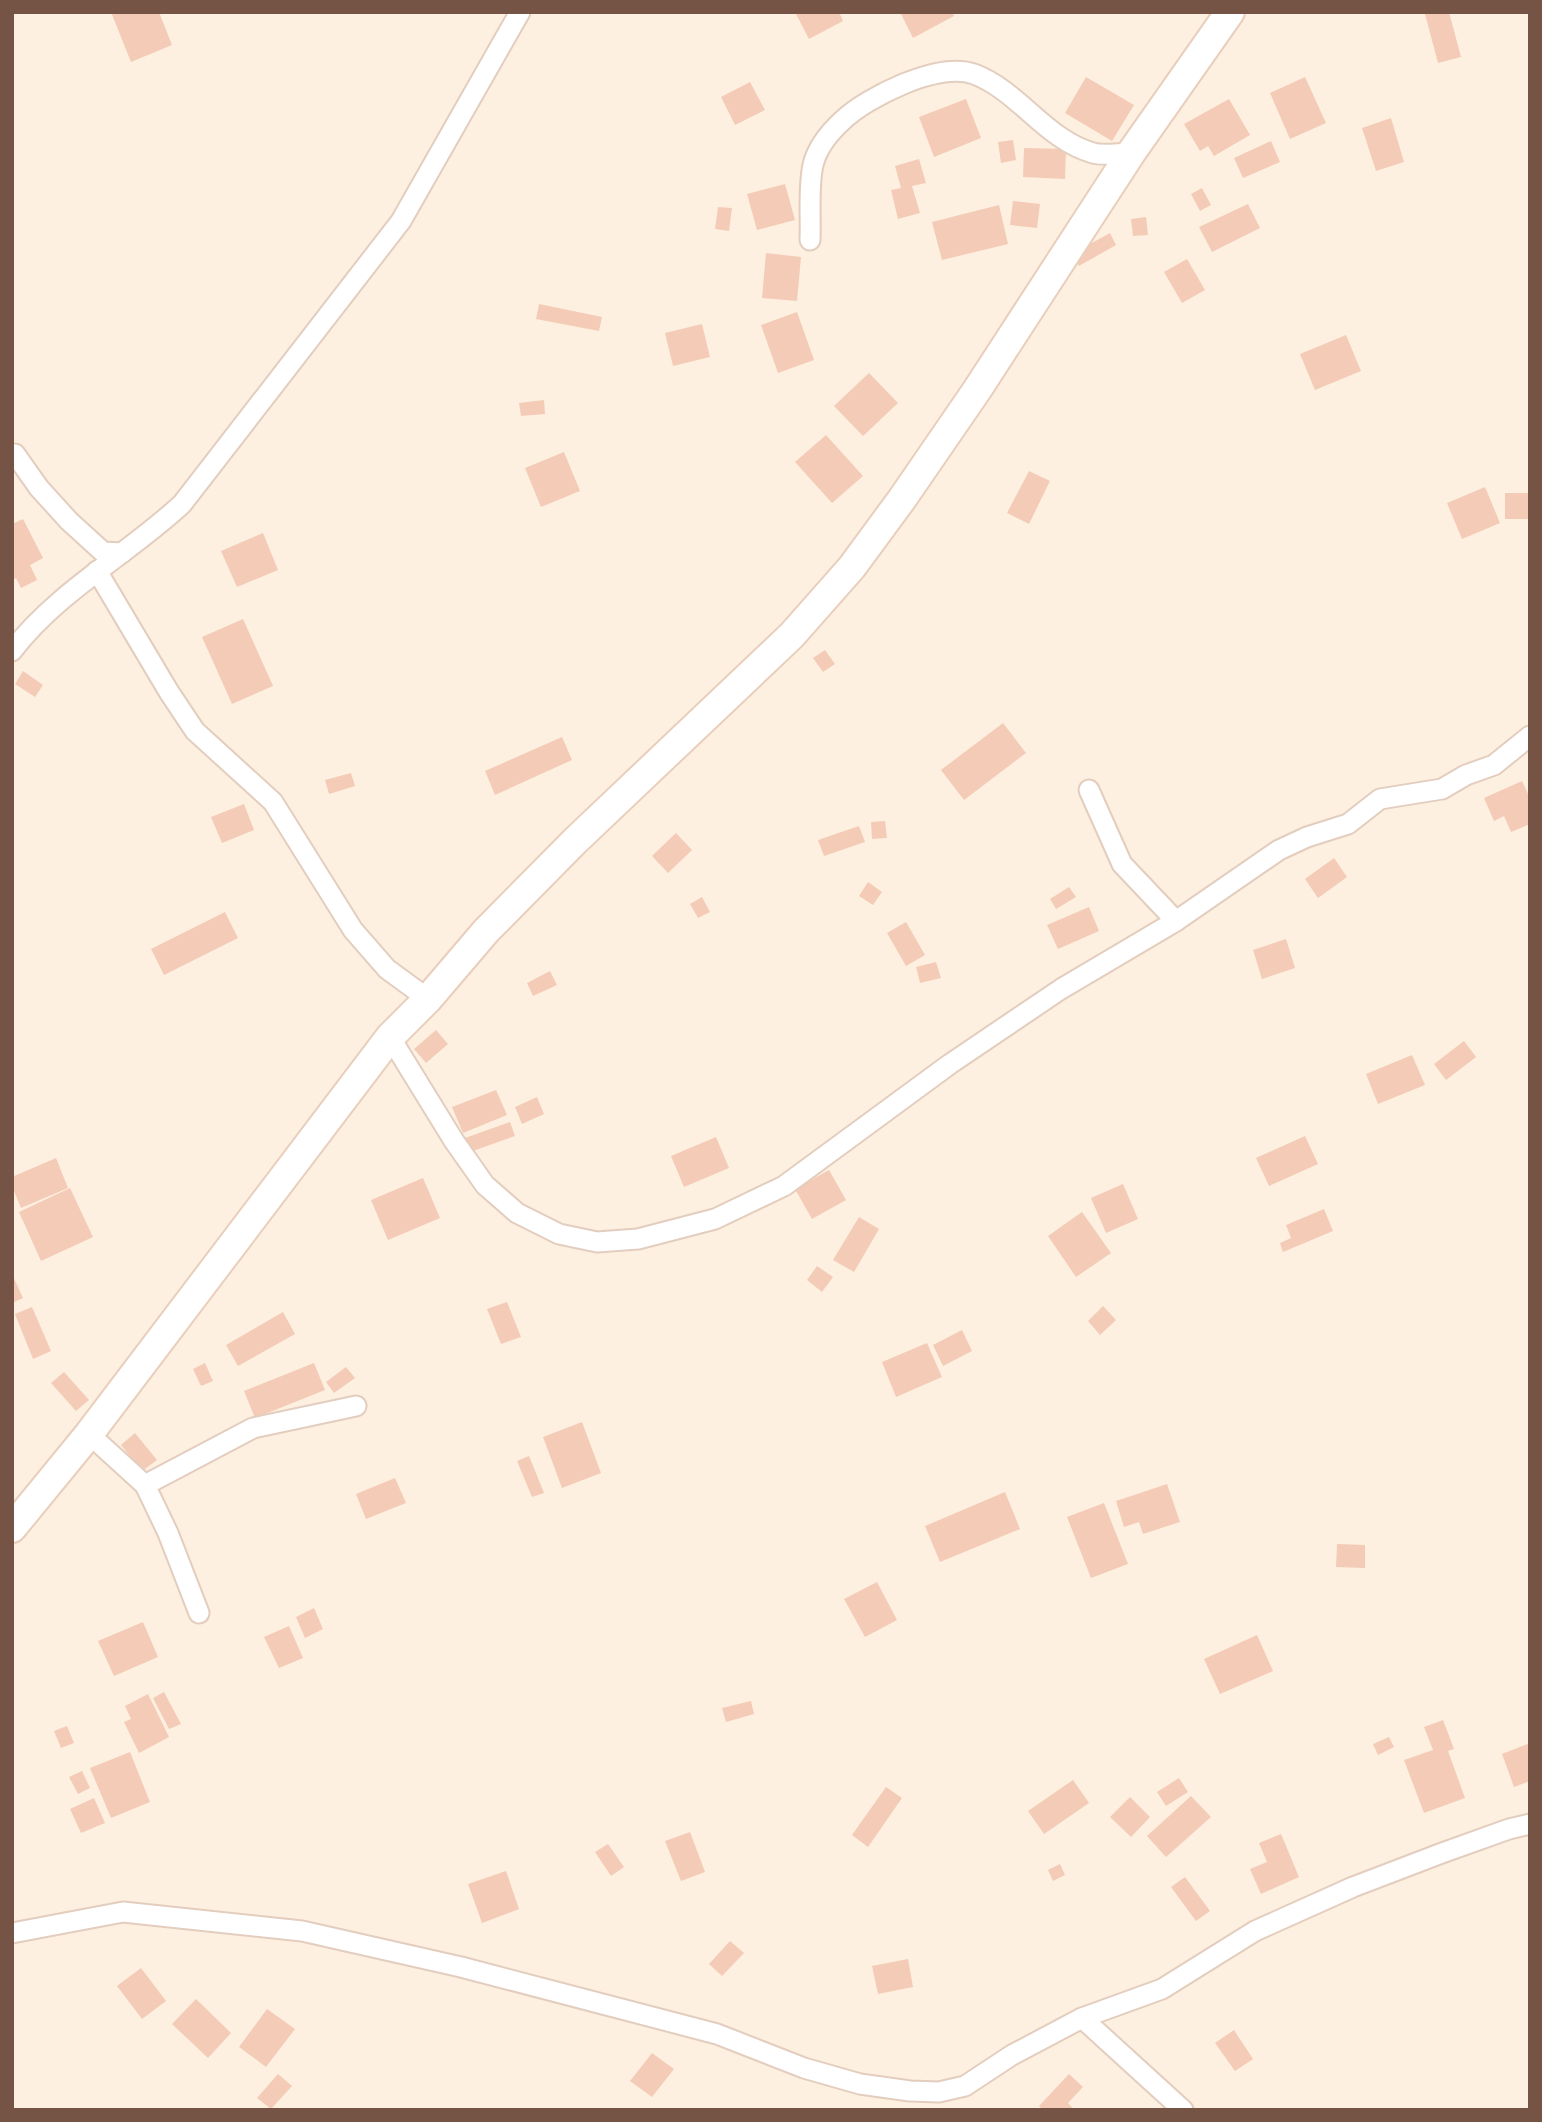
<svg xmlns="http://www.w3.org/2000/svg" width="1542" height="2122" font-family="'Roboto Condensed',sans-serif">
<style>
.building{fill:#f4cbb6}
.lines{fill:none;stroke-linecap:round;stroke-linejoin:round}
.street-casing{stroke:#e3cdbe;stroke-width:23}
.secondary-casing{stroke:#e9cebb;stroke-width:32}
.street{stroke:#fff;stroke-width:19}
.secondary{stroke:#fff;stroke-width:28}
</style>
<rect width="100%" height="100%" fill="#fdf0e0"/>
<g class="building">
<polygon points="111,12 159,12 172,45 131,62"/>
<polygon points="795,12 839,12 843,21 809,39"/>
<polygon points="900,12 952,12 954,16 913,38"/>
<polygon points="1431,12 1449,12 1461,57 1438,63 1425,14"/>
<polygon points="1086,77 1134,105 1112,141 1065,113"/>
<polygon points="1305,77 1326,123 1290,139 1270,93"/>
<polygon points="750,82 765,110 735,125 721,97"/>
<polygon points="966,99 981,138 934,157 919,117"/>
<polygon points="1229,99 1250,135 1214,156 1208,146 1200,151 1184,124"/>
<polygon points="1391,118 1404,162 1376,171 1362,128"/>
<polygon points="1013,140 1016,160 1001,163 998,142"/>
<polygon points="1271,141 1280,162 1243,178 1234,158"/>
<polygon points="1024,148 1066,149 1065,179 1023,177"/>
<polygon points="919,159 926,183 912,186 920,213 898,219 891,190 901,188 895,166"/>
<polygon points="785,184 795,220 757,230 747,194"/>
<polygon points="1202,188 1211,205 1200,211 1191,194"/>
<polygon points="1013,201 1040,204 1037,228 1010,225"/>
<polygon points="1248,204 1260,228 1212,252 1199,227"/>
<polygon points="999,205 1008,244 942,260 932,222"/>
<polygon points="718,207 732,208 729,231 715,229"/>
<polygon points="1146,217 1148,235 1133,236 1131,219"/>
<polygon points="1110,233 1116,245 1079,266 1072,254"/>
<polygon points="766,253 801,257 797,301 762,298"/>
<polygon points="1187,259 1205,290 1182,303 1164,272"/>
<polygon points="539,304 602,317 599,331 536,319"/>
<polygon points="797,312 814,360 778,373 761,325"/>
<polygon points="702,324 710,357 673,366 665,333"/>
<polygon points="1346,335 1361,371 1315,390 1300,354"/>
<polygon points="869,373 898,403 863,436 834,406"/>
<polygon points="544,400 545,414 521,416 519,403"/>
<polygon points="826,435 863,476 832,503 795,462"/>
<polygon points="564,452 580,491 541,507 525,468"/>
<polygon points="1029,471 1050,481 1029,524 1007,513"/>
<polygon points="1485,487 1500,523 1462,539 1447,503"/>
<rect x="1505" y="493" width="25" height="26"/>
<polygon points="23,519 43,558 30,565 37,580 21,588 16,578 12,580 12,524"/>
<polygon points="263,533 278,570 237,587 221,551"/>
<polygon points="243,619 273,686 232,704 202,637"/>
<polygon points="825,650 835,664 823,672 813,658"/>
<polygon points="23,671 43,685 35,697 15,684"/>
<polygon points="1003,723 1026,753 964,800 941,770"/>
<polygon points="562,737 572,760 495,795 485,771"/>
<polygon points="351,773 355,786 329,794 325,780"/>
<polygon points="1522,781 1530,798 1530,824 1511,832 1504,816 1494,821 1484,798"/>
<polygon points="244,804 254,830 222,843 211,817"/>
<polygon points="885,821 887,838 872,839 871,822"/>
<polygon points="859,826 865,842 824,856 818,840"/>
<polygon points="676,833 692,850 668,873 652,856"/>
<polygon points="1334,858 1347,877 1318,898 1305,879"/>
<polygon points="868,882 882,892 873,905 859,896"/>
<polygon points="1069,887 1076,897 1056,909 1050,899"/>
<polygon points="702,897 710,912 698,918 690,904"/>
<polygon points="1089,907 1099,931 1058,949 1047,925"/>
<polygon points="225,912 238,938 164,975 151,949"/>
<polygon points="906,922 925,955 906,966 887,933"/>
<polygon points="1286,939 1295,968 1262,979 1253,950"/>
<polygon points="936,962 941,978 920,983 916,967"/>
<polygon points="550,971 557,985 533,996 527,983"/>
<polygon points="436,1030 448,1044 426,1063 414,1049"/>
<polygon points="1464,1041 1476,1057 1446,1080 1434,1064"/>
<polygon points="1412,1055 1425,1085 1378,1104 1366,1074"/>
<polygon points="496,1090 507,1115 463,1133 452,1107"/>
<polygon points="537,1097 544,1114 522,1124 515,1107"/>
<polygon points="510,1122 515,1136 470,1152 465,1138"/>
<polygon points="1305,1136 1318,1164 1269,1186 1256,1158"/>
<polygon points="716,1137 729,1168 684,1187 671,1156"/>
<polygon points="56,1158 68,1188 21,1208 12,1186 12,1177"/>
<polygon points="829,1170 846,1200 812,1219 795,1189"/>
<polygon points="423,1178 440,1218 388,1240 371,1200"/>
<polygon points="1123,1184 1138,1219 1106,1233 1091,1198"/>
<polygon points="70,1188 93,1237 41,1261 19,1212"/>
<polygon points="1324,1209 1333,1231 1283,1252 1280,1243 1291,1238 1286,1225"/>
<polygon points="1082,1212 1111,1253 1076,1277 1048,1236"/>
<polygon points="859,1217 879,1229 854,1272 833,1260"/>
<polygon points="817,1266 833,1277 822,1292 807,1280"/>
<polygon points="12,1274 23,1298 12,1303"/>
<polygon points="507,1302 521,1337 501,1344 487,1309"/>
<polygon points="1103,1306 1116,1320 1100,1335 1088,1321"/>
<polygon points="32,1307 51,1351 33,1359 15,1314"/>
<polygon points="283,1312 295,1334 238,1366 226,1345"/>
<polygon points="962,1330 972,1351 943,1366 933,1345"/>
<polygon points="927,1343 942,1377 896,1397 882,1362"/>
<polygon points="205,1363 213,1381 201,1386 193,1369"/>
<polygon points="314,1363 325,1390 255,1418 244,1391"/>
<polygon points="346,1367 355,1378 334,1393 326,1382"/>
<polygon points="64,1372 89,1400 76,1411 51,1383"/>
<polygon points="582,1422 601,1473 562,1488 543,1437"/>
<polygon points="135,1433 157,1460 142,1471 121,1445"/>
<polygon points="529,1456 544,1493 532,1497 517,1461"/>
<polygon points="395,1478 406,1503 366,1519 356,1494"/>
<polygon points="1167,1484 1180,1522 1143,1534 1139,1522 1124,1527 1116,1501"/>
<polygon points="1005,1492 1020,1529 940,1562 925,1526"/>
<polygon points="1104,1503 1128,1564 1091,1578 1067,1517"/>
<polygon points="1337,1544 1365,1545 1365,1568 1336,1567"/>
<polygon points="877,1582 897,1620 865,1637 844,1599"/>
<polygon points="314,1608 323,1629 305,1638 296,1617"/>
<polygon points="143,1622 158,1657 114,1676 98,1641"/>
<polygon points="289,1626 303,1658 279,1668 264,1637"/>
<polygon points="1257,1635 1273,1671 1220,1694 1204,1659"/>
<polygon points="164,1692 181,1724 169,1729 153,1698"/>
<polygon points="148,1694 169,1737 139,1753 124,1722 131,1719 125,1706"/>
<polygon points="751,1701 754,1714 726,1722 722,1708"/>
<polygon points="1443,1720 1454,1749 1448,1751 1465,1798 1424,1813 1404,1760 1433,1750 1424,1727"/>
<polygon points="67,1726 74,1743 61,1748 54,1731"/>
<polygon points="1389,1737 1394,1747 1378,1755 1373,1744"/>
<polygon points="1530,1743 1530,1781 1514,1787 1502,1754"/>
<polygon points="130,1752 150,1802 111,1818 90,1768"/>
<polygon points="82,1771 90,1788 78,1794 69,1777"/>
<polygon points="1179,1778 1188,1792 1166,1806 1157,1792"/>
<polygon points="1073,1780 1089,1803 1044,1834 1028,1811"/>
<polygon points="886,1787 902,1798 868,1847 852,1835"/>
<polygon points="1191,1796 1211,1817 1166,1857 1147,1836"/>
<polygon points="1130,1797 1150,1817 1131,1837 1110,1817"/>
<polygon points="94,1798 105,1823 81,1833 70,1809"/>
<polygon points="690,1832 705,1872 681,1881 665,1841"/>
<polygon points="1281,1834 1299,1877 1261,1894 1250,1869 1267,1862 1259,1843"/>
<polygon points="608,1844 624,1867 611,1876 595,1852"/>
<polygon points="1060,1864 1065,1875 1053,1881 1048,1870"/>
<polygon points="506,1871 519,1909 482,1923 468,1884"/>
<polygon points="1185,1877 1210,1911 1196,1921 1171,1887"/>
<polygon points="730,1941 744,1953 722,1976 709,1964"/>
<polygon points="908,1959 913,1987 878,1994 872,1966"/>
<polygon points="141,1968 166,2001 142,2019 117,1986"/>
<polygon points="196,1999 231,2033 208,2058 172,2024"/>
<polygon points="267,2009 295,2029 266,2067 239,2047"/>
<polygon points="1234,2030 1253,2059 1235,2071 1215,2043"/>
<polygon points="652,2053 674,2069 652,2097 630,2081"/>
<polygon points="278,2074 292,2086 271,2109 257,2098"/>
<polygon points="1069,2074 1083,2087 1068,2103 1074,2110 1043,2110 1039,2106"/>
</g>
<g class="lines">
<defs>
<g id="street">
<path d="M810,240C811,218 808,187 813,165C817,148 829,133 842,121C867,97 939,61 974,74C1019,91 1046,140 1093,153C1104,156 1119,153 1131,153"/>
<polyline points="15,454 39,488 69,521 103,552 122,553"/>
<polyline points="97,571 169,692 195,731 273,802 353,930 387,969 428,999"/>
<path d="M12,651C58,591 127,555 182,504L401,221L520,12"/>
<polyline points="1089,790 1122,864 1176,921"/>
<polyline points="390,1037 454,1141 485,1185 517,1213 559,1234 597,1242 638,1239 715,1219 784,1186 950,1064 1061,989 1176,921 1279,850 1307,837 1348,824 1380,799 1442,789 1466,775 1494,765 1530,736"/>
<polyline points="89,1434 145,1485 253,1428 356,1406"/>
<polyline points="145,1485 168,1533 199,1613"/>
<polyline points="12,1933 123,1912 302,1931 461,1967 717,2034 804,2068 860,2084 910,2091 939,2092 965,2086 1012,2055 1082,2018 1162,1989 1255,1931 1353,1887 1442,1853 1509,1829 1530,1824"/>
<polyline points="1082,2018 1183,2110"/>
</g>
<polyline id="secondary" points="12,1528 89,1434 390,1037 428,999 486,931 575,841 792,635 852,567 902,499 977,390 1131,153 1230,12"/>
</defs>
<use href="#street" class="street-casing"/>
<use href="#secondary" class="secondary-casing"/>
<use href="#street" class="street"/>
<use href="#secondary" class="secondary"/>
</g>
<rect width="1542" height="2122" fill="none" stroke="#755446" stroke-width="28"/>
</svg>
